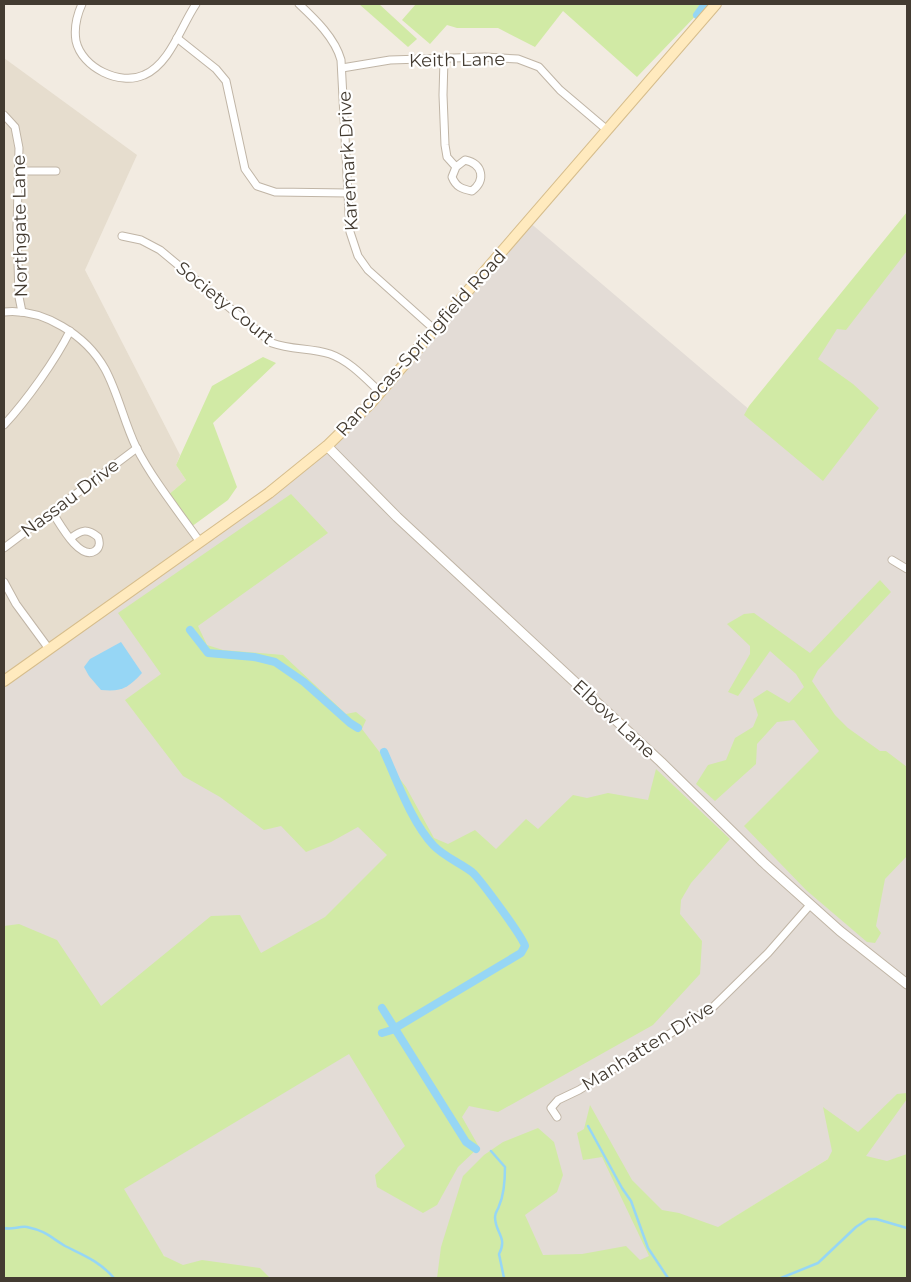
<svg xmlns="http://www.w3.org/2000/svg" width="911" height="1282" font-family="Montserrat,sans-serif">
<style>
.residential{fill:#e6ddce}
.industrial{fill:#e3dcd6}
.green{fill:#d1eaa5}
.water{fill:#96d6f5}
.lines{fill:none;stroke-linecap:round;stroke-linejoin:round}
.stream{stroke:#96d6f5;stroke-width:2.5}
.canal{stroke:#96d6f5;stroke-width:8}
.minor-casing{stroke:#c0b5a6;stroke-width:9}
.tertiary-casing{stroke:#c0b5a6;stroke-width:11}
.secondary-casing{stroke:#d6bd8c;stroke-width:12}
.minor{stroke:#fff;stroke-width:7}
.tertiary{stroke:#fff;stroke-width:9}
.secondary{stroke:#ffeabe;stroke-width:10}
.labels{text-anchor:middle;stroke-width:4.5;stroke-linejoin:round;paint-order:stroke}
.street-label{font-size:18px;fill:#433b31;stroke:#fff}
</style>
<rect width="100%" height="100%" fill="#f2ebe1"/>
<polygon class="residential" points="4,58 137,155 85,270 180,455 176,465 186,480 168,495 200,542 4,680"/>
<polygon class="industrial" points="907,219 907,1179 828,1159 667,1259 656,1278 185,1278 4,1084 4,681 327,446 528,221 751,411"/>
<g class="green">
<polygon points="359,4 379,4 417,39 408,47"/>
<polygon points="416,4 707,4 637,77 563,11 535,47 498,28 457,28 447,25 430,44 402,20"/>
<polygon points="907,212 907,251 846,330 837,329 818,359 853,384 879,408 823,481 744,415 749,406"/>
<polygon points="263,357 276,363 213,423 237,487 228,500 191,527 168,495 186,480 176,465 212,386"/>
<polygon points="291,494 328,533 198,626 207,645 223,650 283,655 346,714 356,712 366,720 362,729 406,787 434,838 448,844 475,830 496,849 526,819 538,829 573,795 587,798 608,793 648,800 656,769 730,839 691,883 681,900 680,914 702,941 700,974 653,1025 498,1112 469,1106 462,1117 479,1147 458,1167 437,1205 423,1213 377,1187 375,1175 405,1146 349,1054 124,1189 164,1256 183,1265 202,1260 260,1268 270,1278 4,1278 4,926 19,924 57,940 101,1006 211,916 240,915 261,953 325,917 387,855 358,827 331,842 306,852 281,826 264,830 220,797 183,776 125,700 161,674 118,613"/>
<polygon points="880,580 891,592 818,670 812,681 835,715 848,728 880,751 886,751 907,767 907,856 885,879 876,926 881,933 875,943 867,942 806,890 744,826 819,751 794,720 777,722 757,744 756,764 715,801 696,784 708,765 726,760 735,738 753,727 758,715 753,699 767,690 789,703 804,687 796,674 770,651 738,696 728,692 750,654 750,646 727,624 744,614 754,613 810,653"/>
<polygon points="907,1093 907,1099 866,1156 887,1161 907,1154 907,1278 437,1278 441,1247 463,1176 484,1155 503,1142 538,1128 554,1142 563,1175 557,1192 525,1215 543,1255 582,1254 626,1246 640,1260 649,1256 602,1157 583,1160 577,1133 584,1129 590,1105 632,1180 662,1210 679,1213 718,1227 828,1159 832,1151 823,1107 858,1132 897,1094"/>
</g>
<path class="water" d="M121,642L142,673C128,688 122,692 101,690L89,676L84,667L90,659Z"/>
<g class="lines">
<g class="stream">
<polyline points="588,1126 622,1188 631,1201 648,1248 668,1278"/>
<path d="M491,1151L505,1167C505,1179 504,1195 499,1206C498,1210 495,1212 495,1217C495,1233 508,1237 499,1254L504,1278"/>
<path d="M4,1228C12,1230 19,1226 27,1227C46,1231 50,1237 65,1246C85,1256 99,1261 114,1278"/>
<polyline points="781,1278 818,1263 856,1227 868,1219 876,1219 907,1228"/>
</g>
<g class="canal">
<polyline points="697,15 705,4"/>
<polyline points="190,630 208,653 254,657 275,662 304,682 350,723 358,728"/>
<polyline points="382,1008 466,1142 476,1149"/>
<path d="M382,1033L392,1030L521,953L525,946C522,936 480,879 472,872C460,863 445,857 434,846C412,823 397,781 384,752"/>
</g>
<defs>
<g id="minor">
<path d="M82,4C77,15 74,29 76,41C82,68 120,86 144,75C170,64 181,26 196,4"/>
<path d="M299,4C315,19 335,38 341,60L350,232L358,256L368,270L435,330"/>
<polyline points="177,38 216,69 226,81 245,169 257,186 275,192 348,193"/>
<path d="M444,59L443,95L445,145L447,157L456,167L465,160C483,164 486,180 472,191C462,189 456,187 452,177L456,167"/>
<polyline points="342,68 390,60 485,57 518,59 539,67 560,90 606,129"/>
<polyline points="4,115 15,127 19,148 17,228 19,297 22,312"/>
<polyline points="19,171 56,171"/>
<path d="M122,236L141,240L160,250L272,343C291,350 311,348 330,354C350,361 366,379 380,392"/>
<path d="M4,312C43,308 86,335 105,369C118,393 124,422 136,447C153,480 178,511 200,542"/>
<path d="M4,425C27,400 55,361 70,331"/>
<path d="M52,512C59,522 79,561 95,551C100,548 100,542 98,537C87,528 81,530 71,538"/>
<polyline points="4,548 137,448"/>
<polyline points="892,560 907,569"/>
<polyline points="4,582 16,604 49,649"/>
<polyline points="557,1117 551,1108 558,1100 579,1090 713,1007 768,953 810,905"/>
</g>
<polyline id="tertiary" points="327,446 397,517 661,762 763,862 840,931 907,984"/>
<polyline id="secondary" points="4,681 269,493 327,446 370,404 716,4"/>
</defs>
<use href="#minor" class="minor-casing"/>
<use href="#tertiary" class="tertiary-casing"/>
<use href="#secondary" class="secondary-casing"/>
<use href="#minor" class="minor"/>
<use href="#tertiary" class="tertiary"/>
<use href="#secondary" class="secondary"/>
</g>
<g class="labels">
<g class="street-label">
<text transform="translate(457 60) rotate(-1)" y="6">Keith Lane</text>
<text transform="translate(348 161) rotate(-93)" y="6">Karemark Drive</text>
<text transform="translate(20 226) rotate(-91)" y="6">Northgate Lane</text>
<text transform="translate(225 303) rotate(39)" y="6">Society Court</text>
<text transform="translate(421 343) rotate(-48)" y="6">Rancocas-Springfield Road</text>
<text transform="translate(70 498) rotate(-37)" y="6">Nassau Drive</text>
<text transform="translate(614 719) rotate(43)" y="6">Elbow Lane</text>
<text transform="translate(648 1046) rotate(-32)" y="6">Manhatten Drive</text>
</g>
</g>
<rect width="911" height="1282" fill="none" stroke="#433b31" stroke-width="10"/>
</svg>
